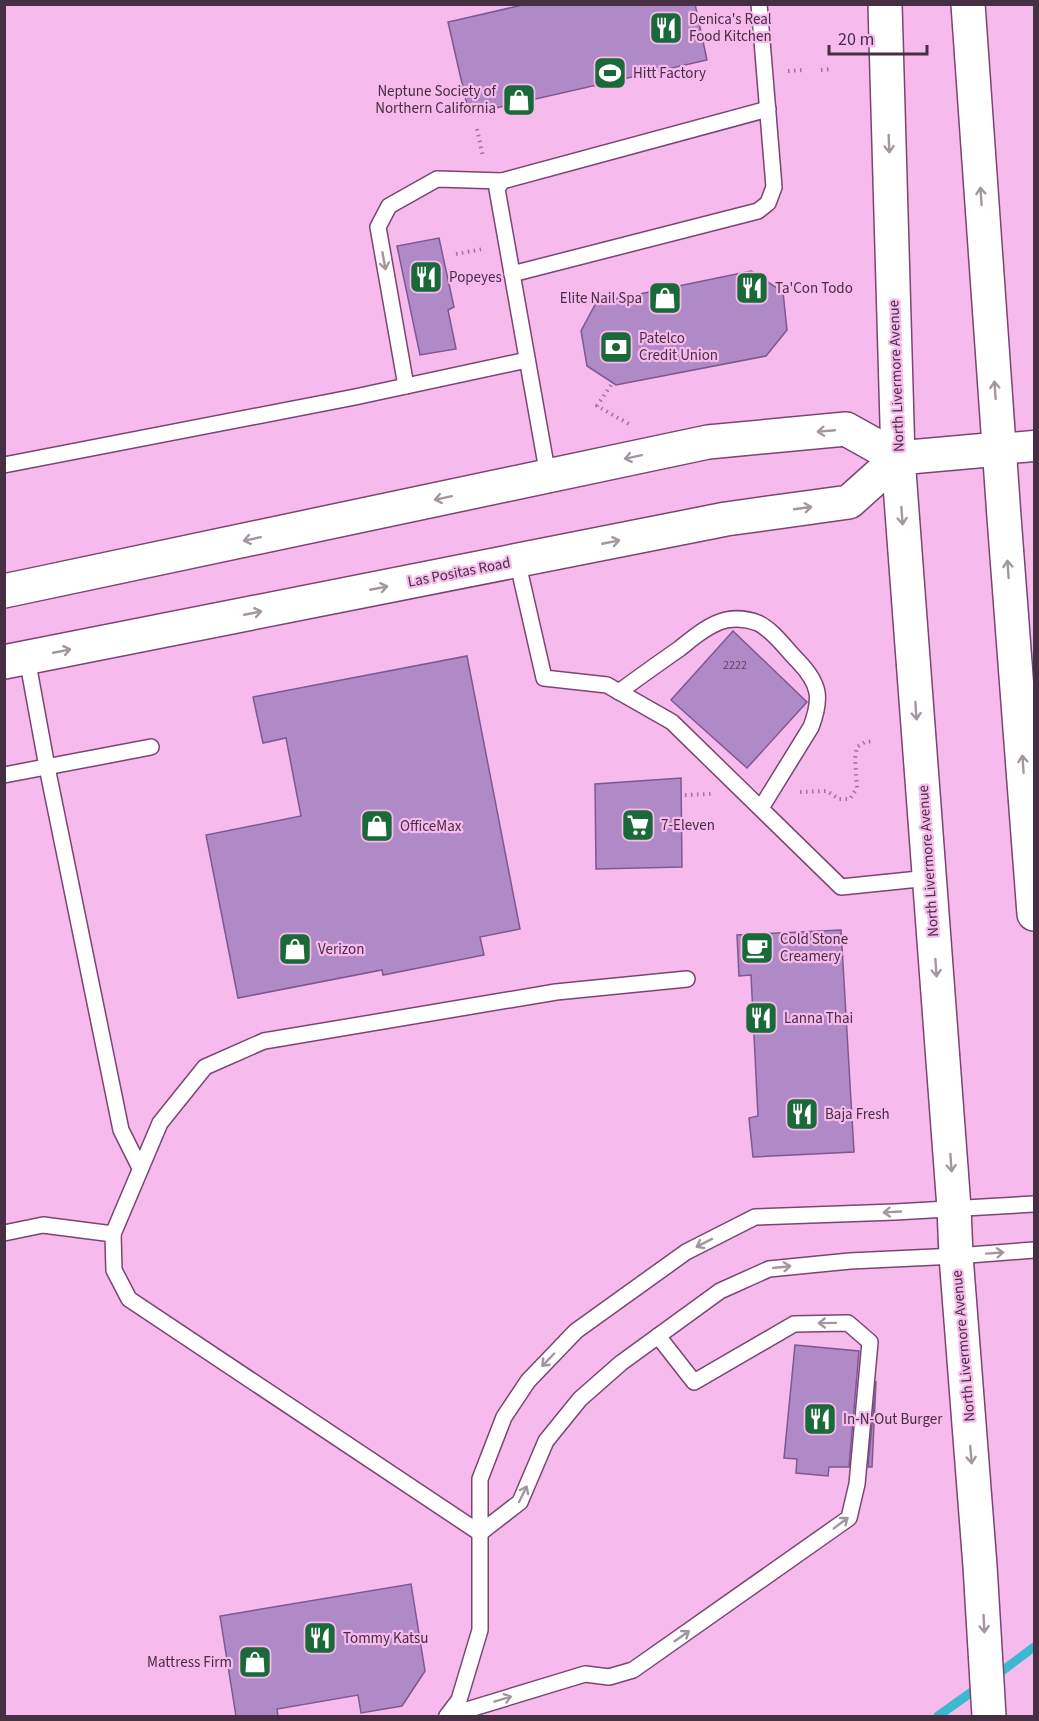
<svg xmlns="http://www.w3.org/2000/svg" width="1039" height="1721" font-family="'Source Sans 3',sans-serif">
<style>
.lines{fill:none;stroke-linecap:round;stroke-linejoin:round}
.stream{stroke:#3bb9cf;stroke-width:9}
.building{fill:#af8ac7;stroke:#7c5992;stroke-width:1.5}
.service-casing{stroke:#7a4573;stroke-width:18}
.minor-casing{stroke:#7a4573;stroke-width:33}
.secondary-casing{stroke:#7a4573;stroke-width:36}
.path{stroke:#9e7498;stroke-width:4;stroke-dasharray:1.5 4.5;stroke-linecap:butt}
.service{stroke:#fff;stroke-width:15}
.minor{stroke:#fff;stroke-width:30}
.secondary{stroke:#fff;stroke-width:33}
.oneway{stroke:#a296a1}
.labels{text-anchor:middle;stroke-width:4.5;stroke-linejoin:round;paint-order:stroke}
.number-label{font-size:12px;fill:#604564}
.poi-label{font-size:15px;fill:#462e43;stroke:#f7baed;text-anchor:start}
.street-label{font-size:15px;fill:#462e43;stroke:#f7baed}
</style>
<rect width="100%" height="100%" fill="#f7baed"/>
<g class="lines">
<g class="stream">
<polyline points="994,1677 1034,1647"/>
<polyline points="938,1716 980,1686"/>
</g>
</g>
<g class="building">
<polygon points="527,4 695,4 707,60 469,114 448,22"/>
<polygon points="439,238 454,307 448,310 456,349 420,355 397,246"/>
<polygon points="751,271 783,292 787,330 766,356 616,385 587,366 581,331 596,303"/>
<polygon points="733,631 807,702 747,768 671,700"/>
<polygon points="467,656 520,929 480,937 484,955 383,975 382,970 238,998 206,835 301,816 286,738 263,743 253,697"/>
<polygon points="681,778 682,867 596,869 595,784"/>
<polygon points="841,930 854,1152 753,1157 749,1118 758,1116 751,975 739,976 737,935"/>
<polygon points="795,1345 859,1351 849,1467 829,1467 828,1476 796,1473 797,1459 784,1458"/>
<polygon points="876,1381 872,1467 868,1467"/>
<polygon points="411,1584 425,1671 402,1706 361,1713 358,1695 277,1709 278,1716 236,1716 220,1616"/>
</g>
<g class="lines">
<defs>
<g id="service">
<polyline points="512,274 758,211 768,203 774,187 759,4"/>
<polyline points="406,386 378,227 389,206 437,179 502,181"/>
<polyline points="4,465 355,397 527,360"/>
<polyline points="548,476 497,189 502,181 768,109"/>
<polyline points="517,560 544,678 607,685 672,722 841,887 929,878"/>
<polyline points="27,658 47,767 121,1130 140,1168"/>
<path d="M619,692C639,677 659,663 679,649C693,638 709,624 726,620C736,618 748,619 758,623C773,630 786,649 798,661C820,684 822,698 811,727L761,808"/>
<polyline points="4,775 151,747"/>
<polyline points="4,1233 43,1225 113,1234 114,1270 129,1299 480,1533"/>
<polyline points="113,1234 160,1123 205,1067 264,1041 556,992 687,979"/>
<polyline points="480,1533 520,1502 546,1441 580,1399 621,1363 720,1291 769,1269 850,1261 956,1256 1034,1250"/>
<polyline points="447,1716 459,1700 480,1630 480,1479 504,1417 528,1381 576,1331 686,1252 755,1217 895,1212 1034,1204"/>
<polyline points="447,1716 585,1674 609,1677 633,1670 849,1518 857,1484 870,1342 848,1323 794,1324 694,1382 658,1336"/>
</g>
<polyline id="minor" points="999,449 1034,446"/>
<g id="secondary">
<polyline points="885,4 898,458 954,1208 956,1256 980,1566 989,1716"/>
<polyline points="968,4 1004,517 1034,914"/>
<polyline points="4,591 708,442 846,429 898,458 999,449"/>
<polyline points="4,662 726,519 849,502 898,458"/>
</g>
</defs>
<use href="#service" class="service-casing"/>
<use href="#minor" class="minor-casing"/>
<use href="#secondary" class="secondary-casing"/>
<g class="path">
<polyline points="821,70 831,69"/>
<polyline points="788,71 803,70"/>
<polyline points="477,129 483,157"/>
<polyline points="456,254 483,249"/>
<polyline points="611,385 597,406 629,424"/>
<polyline points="800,792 827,791 839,799 850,799 857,788 855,758 857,747 865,742 874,741"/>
<polyline points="685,795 711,794"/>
</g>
<use href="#service" class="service"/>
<use href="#minor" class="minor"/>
<use href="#secondary" class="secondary"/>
</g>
<defs><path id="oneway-shaft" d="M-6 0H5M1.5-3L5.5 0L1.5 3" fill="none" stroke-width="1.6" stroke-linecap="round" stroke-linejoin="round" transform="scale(1.5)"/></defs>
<g class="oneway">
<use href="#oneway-shaft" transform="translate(889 144) rotate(88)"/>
<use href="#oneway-shaft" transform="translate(981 196) rotate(-94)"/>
<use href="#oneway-shaft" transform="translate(384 261) rotate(80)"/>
<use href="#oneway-shaft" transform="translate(995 390) rotate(-94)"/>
<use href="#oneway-shaft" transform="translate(826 431) rotate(175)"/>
<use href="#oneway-shaft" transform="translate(633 457) rotate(168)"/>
<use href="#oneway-shaft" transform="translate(443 498) rotate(168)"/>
<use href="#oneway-shaft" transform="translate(803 508) rotate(-8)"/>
<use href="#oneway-shaft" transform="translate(902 516) rotate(86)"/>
<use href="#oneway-shaft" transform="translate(252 539) rotate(168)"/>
<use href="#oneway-shaft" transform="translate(611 542) rotate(-11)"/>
<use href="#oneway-shaft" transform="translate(1008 569) rotate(-94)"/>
<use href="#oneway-shaft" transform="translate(379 588) rotate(-11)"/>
<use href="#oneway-shaft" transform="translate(253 613) rotate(-11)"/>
<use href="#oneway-shaft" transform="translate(62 651) rotate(-11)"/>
<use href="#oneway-shaft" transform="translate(916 711) rotate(86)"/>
<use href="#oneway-shaft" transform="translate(1023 764) rotate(-94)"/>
<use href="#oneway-shaft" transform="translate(936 968) rotate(86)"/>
<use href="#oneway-shaft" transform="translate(951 1163) rotate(86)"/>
<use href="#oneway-shaft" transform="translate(892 1212) rotate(177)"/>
<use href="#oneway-shaft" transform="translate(704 1243) rotate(153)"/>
<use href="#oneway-shaft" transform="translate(995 1253) rotate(-4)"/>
<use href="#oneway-shaft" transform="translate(782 1267) rotate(-6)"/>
<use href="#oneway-shaft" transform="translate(827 1323) rotate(179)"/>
<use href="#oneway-shaft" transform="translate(548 1360) rotate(134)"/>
<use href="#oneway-shaft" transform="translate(971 1455) rotate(85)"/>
<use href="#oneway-shaft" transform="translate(523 1494) rotate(-64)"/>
<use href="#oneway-shaft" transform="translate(841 1523) rotate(-37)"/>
<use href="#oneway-shaft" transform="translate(984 1624) rotate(87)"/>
<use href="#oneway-shaft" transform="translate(682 1636) rotate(-35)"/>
<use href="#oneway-shaft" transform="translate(503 1699) rotate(-17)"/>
</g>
<defs>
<symbol id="restaurant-square" viewBox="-11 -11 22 22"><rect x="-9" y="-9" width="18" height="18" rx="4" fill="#1a6938" stroke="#f7baed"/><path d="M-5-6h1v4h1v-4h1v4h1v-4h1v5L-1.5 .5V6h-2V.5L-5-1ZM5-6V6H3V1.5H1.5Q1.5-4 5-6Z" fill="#fff"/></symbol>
<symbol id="stadium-square" viewBox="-11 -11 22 22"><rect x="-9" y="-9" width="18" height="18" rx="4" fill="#1a6938" stroke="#f7baed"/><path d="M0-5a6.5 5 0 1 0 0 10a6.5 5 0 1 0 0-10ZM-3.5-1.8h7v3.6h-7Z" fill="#fff"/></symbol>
<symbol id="shop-square" viewBox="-11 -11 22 22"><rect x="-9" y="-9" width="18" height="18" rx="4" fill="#1a6938" stroke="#f7baed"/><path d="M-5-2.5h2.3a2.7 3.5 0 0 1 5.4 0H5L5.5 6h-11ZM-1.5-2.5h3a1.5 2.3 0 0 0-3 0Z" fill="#fff"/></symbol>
<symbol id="bank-square" viewBox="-11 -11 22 22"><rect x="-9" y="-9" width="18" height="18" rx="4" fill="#1a6938" stroke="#f7baed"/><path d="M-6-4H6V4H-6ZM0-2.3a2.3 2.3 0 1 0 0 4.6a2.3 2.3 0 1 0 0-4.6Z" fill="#fff"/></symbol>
<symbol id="supermarket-square" viewBox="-11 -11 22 22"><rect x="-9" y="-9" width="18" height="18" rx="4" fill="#1a6938" stroke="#f7baed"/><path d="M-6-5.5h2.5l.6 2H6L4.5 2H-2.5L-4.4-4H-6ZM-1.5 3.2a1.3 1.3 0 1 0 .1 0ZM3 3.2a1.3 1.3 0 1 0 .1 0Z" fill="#fff"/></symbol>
<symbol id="cafe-square" viewBox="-11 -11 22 22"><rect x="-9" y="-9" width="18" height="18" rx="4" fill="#1a6938" stroke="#f7baed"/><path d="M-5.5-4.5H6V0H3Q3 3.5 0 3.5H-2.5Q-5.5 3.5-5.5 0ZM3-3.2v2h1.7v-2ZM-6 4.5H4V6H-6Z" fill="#fff"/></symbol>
</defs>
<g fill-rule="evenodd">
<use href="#restaurant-square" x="647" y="9" width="38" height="38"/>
<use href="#stadium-square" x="591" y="54" width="38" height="38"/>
<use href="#shop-square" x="500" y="81" width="38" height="38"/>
<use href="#restaurant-square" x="407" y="258" width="38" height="38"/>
<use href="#restaurant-square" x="733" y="269" width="38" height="38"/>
<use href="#shop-square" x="646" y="279" width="38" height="38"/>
<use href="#bank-square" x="597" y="328" width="38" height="38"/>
<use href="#supermarket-square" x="619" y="806" width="38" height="38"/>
<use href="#shop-square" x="358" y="807" width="38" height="38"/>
<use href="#cafe-square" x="738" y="929" width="38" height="38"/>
<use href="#shop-square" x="276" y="930" width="38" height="38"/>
<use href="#restaurant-square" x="742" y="999" width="38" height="38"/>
<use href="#restaurant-square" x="783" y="1095" width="38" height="38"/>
<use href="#restaurant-square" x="801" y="1400" width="38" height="38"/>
<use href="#restaurant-square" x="301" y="1619" width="38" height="38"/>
<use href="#shop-square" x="236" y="1643" width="38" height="38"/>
</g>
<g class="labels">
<g class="number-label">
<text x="735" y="669">2222</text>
</g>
<g class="poi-label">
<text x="689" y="24">Denica's Real<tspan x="689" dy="17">Food Kitchen</tspan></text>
<text x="633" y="78">Hitt Factory</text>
<text x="496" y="96" text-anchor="end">Neptune Society of<tspan x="496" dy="17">Northern California</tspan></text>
<text x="449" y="282">Popeyes</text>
<text x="775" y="293">Ta'Con Todo</text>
<text x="642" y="303" text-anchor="end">Elite Nail Spa</text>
<text x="639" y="343">Patelco<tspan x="639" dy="17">Credit Union</tspan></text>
<text x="661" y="830">7-Eleven</text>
<text x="400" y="831">OfficeMax</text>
<text x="780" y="944">Cold Stone<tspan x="780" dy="17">Creamery</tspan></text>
<text x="318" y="954">Verizon</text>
<text x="784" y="1023">Lanna Thai</text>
<text x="825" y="1119">Baja Fresh</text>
<text x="843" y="1424">In-N-Out Burger</text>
<text x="343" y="1643">Tommy Katsu</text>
<text x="232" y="1667" text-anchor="end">Mattress Firm</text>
</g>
<g class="street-label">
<text transform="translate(896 376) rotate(-92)" y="5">North Livermore Avenue</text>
<text transform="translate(459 572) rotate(-11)" y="5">Las Positas Road</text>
<text transform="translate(928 861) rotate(-94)" y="5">North Livermore Avenue</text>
<text transform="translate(963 1346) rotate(-95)" y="5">North Livermore Avenue</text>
</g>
</g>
<rect width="1039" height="1721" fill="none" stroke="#462e43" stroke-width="12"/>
<path d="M829 45v9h98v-9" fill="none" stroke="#462e43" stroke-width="3"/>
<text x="838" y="45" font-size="18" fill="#462e43" stroke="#f7baed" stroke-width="4.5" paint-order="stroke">20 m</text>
</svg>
